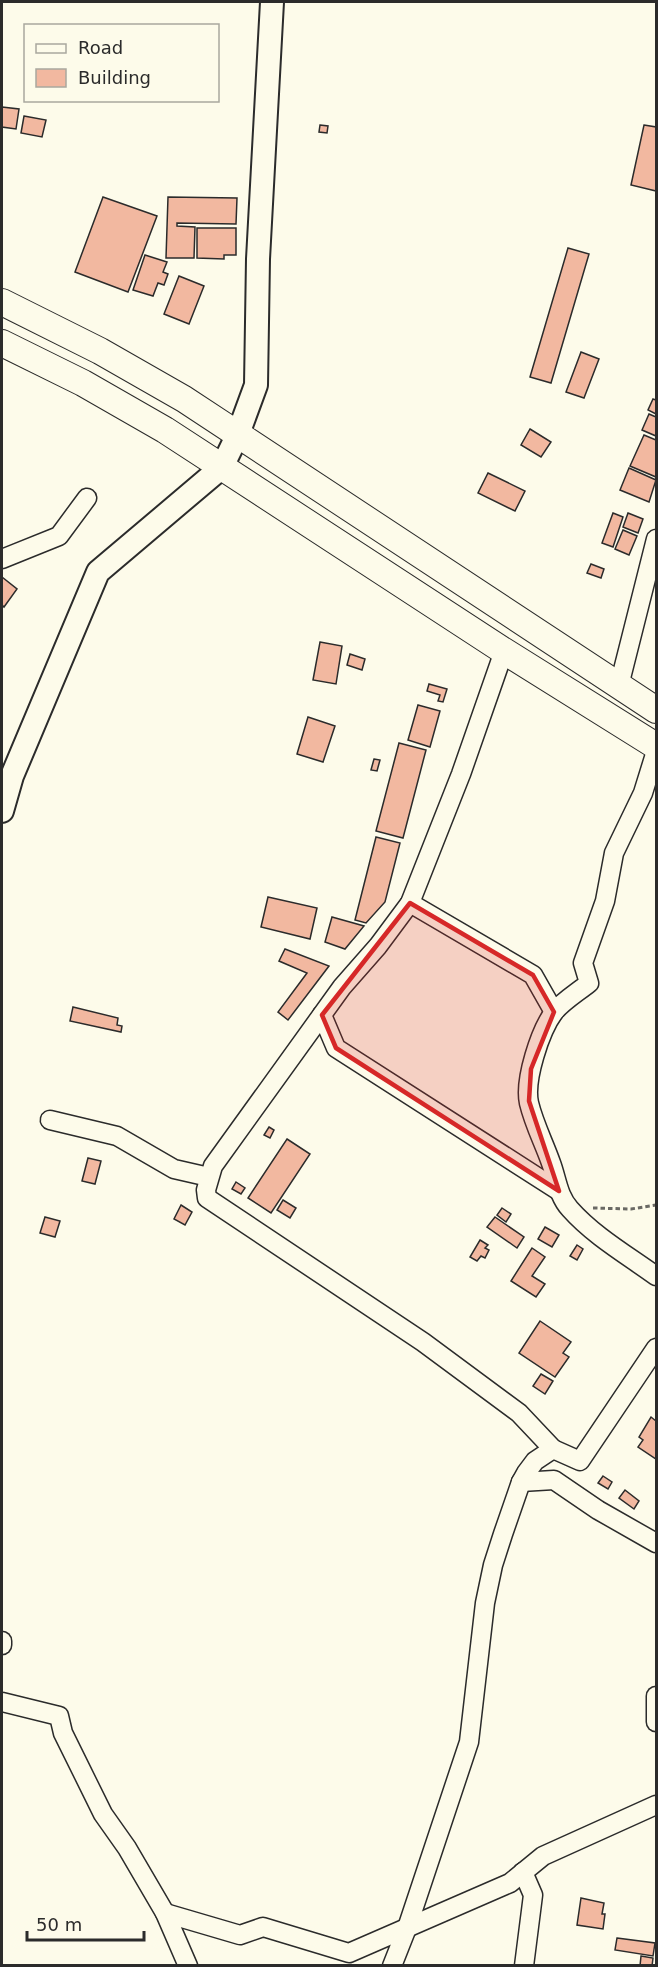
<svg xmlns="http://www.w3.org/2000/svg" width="658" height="1967" font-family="'DejaVu Sans',sans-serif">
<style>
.building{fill:#f2b8a0;stroke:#2b2b2b;stroke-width:1.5}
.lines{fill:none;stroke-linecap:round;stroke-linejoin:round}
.minor-casing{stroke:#2b2b2b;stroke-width:21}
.major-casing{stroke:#2b2b2b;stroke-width:26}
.highway-casing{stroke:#2b2b2b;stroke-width:28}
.path{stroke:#6a6964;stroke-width:3;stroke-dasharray:4.5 3;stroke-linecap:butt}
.minor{stroke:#fdfbea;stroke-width:18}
.major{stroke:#fdfbea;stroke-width:22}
.highway{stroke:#fdfbea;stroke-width:26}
.marked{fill:#d62828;fill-opacity:0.2;stroke:#d62828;stroke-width:4.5;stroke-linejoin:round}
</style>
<rect width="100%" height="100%" fill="#fdfbea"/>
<g class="building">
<polygon points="2,107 19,109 16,129 2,127"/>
<polygon points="24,116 46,120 42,137 21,133"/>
<polygon points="320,125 328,126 327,133 319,132"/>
<polygon points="644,125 656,127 656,191 631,185"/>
<polygon points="103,197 157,216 128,292 75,272"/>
<polygon points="168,197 237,198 236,224 177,223 177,226 195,227 194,258 166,258"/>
<polygon points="197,228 236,228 236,255 224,255 224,259 197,258"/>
<polygon points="568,248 589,254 551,383 530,377"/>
<polygon points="145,255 167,262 163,272 168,274 164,285 158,283 153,296 133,290"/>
<polygon points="179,276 204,286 189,324 164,314"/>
<polygon points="581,352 599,359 584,398 566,392"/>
<polygon points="653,399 656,400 656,414 648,410"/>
<polygon points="649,414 656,417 656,436 642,430"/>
<polygon points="530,429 551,442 541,457 521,445"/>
<polygon points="644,435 656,440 656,477 630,466"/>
<polygon points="629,468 656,480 649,502 620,490"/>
<polygon points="488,473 525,491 515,511 478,493"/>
<polygon points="613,513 623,517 613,547 602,543"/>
<polygon points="628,513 643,519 638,533 623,527"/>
<polygon points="623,530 637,536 629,555 615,549"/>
<polygon points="591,564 604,569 601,578 587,573"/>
<polygon points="2,577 17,589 4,607 2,605"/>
<polygon points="320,642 342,646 336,684 313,680"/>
<polygon points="350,654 365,659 362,670 347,665"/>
<polygon points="429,684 447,689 443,702 438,701 440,695 427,691"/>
<polygon points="418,705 440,711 430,747 408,740"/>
<polygon points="308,717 335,726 323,762 297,754"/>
<polygon points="399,743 426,750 403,838 376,831"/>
<polygon points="374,759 380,760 377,771 371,770"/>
<polygon points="376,837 400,843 385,902 366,923 355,920"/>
<polygon points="268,897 317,908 310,939 261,927"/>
<polygon points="332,917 364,926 345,949 325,942"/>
<polygon points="285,949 329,966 288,1020 278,1012 307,973 279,961"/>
<polygon points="73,1007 118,1018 117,1025 122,1026 121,1032 70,1021"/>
<polygon points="269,1127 274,1130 270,1138 264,1135"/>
<polygon points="287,1139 310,1154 271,1213 248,1198"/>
<polygon points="88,1158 101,1161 95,1184 82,1181"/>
<polygon points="236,1182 245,1188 241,1194 232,1189"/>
<polygon points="283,1200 296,1208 290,1218 277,1210"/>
<polygon points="181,1205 192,1212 185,1225 174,1219"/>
<polygon points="502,1208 511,1214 506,1222 497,1215"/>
<polygon points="45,1217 60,1221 55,1237 40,1233"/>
<polygon points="495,1217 524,1237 517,1248 487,1227"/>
<polygon points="545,1227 559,1235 552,1247 538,1239"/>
<polygon points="480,1240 488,1245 485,1248 489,1250 485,1258 481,1256 477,1261 470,1257"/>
<polygon points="577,1245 583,1249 577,1260 570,1256"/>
<polygon points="532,1248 545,1257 532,1276 545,1284 536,1297 511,1281"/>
<polygon points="540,1321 571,1342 563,1353 569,1357 555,1377 519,1353"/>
<polygon points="541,1374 553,1381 545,1394 533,1386"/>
<polygon points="651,1417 656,1421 656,1459 638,1447 643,1440 639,1437"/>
<polygon points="603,1476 612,1482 608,1489 598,1483"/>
<polygon points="625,1490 639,1501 634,1509 619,1498"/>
<polygon points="581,1898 604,1903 602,1914 605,1914 603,1929 577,1925"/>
<polygon points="617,1938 655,1943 653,1956 615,1950"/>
<polygon points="641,1956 653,1958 652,1966 640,1966"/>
</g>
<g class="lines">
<defs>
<g id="minor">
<polyline points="2,559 59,536 87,498"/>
<polyline points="504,651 461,774 410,903 378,946 342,987 213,1166 206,1190 207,1198 423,1342 519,1413 553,1449"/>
<polyline points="619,686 656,539"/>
<path d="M656,751L643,793L614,853L605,901L583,963L589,983C578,992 563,1001 554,1012C540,1031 524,1080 529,1103C534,1124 544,1143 551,1163C557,1179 558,1196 570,1209C594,1236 627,1255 656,1276"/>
<polyline points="410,903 533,975 554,1012"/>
<polyline points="322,1015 336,1048 559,1191"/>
<polyline points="50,1120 117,1136 174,1169 209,1177"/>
<polyline points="521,1482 554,1480 598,1510 656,1543"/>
<polyline points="2,1641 2,1645"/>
<polyline points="656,1696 656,1722"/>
<polyline points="2,1702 59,1716 63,1733 103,1814 127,1848 165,1913 188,1966"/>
<polyline points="523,1872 533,1895 524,1966"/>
<polyline points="165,1913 240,1935 263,1927 349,1953 510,1883 543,1856 656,1805"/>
<polyline points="392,1966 407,1928 469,1742 485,1603 493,1565 503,1534 521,1482 526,1473 535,1461 553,1449 580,1461 656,1348"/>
</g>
<polyline id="major" points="2,811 12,776 98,572 222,467 238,434 256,385 258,259 272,2"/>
<g id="highway">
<polyline points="2,302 100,351 184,399 656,710"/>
<polyline points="2,343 83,383 165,430 504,651 656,746"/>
</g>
</defs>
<use href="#minor" class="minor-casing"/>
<use href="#major" class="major-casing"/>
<use href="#highway" class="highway-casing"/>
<polyline class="path" points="593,1208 631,1209 656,1205"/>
<use href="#minor" class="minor"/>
<use href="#major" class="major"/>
<use href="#highway" class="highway"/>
</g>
<path class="marked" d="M410,903L533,975L554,1012L531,1069L529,1101L559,1191L336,1048L322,1015Z"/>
<rect width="658" height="1967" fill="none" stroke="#2b2b2b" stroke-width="6"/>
<rect x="24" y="24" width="195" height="78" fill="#fdfbea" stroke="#a9a89e" stroke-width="1.5"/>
<rect x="36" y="44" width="30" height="9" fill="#fdfbea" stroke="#a9a89e" stroke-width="1.5"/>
<text x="78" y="54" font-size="18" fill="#2b2b2b">Road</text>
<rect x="36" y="69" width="30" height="18" fill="#f2b8a0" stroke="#a9a89e" stroke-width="1.5"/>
<text x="78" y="84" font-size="18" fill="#2b2b2b">Building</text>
<path d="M27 1931v9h117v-9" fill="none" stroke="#2b2b2b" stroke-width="3"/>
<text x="36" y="1931" font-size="18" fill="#2b2b2b" stroke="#fdfbea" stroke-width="4.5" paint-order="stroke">50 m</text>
</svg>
